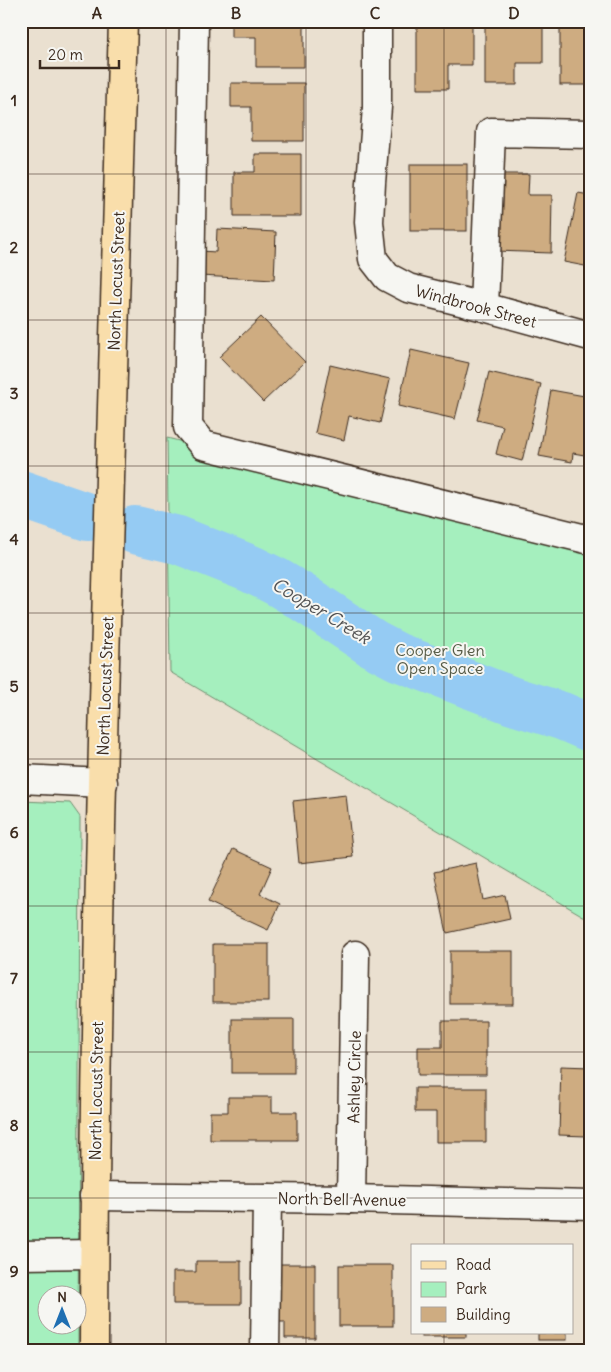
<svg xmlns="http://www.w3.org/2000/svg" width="611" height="1372" font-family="Delius,sans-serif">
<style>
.green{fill:#a5efbe;stroke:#708c6e;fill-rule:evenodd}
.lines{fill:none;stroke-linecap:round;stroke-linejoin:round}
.river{stroke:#95cbf3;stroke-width:48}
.building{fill:#ceac81;stroke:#3b2a1e}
.minor-casing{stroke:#3b2a1e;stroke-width:31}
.major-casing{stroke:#3b2a1e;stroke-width:31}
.minor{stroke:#f6f6f2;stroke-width:28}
.major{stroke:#f9deab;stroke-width:28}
.grid{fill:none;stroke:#3b2a1e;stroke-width:1;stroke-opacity:0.55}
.labels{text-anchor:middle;stroke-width:4;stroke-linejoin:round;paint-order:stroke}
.street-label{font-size:16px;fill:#3b2a1e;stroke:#f6f6f2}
.park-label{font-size:16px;fill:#565b46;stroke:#f6f6f2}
.water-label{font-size:18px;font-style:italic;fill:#525253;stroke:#f6f6f2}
.neatline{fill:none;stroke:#3b2a1e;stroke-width:2}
.grid-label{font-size:16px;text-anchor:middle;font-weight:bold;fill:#3b2a1e}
</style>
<rect width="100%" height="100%" fill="#eae0d0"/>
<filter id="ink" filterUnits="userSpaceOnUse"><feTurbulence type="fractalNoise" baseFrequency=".02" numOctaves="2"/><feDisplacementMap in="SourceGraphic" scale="10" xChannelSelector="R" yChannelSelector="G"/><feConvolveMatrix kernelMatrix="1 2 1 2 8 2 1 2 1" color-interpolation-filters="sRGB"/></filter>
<g filter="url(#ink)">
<g class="green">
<polygon points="167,438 590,544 590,920 170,672"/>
<path d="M21,801L70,803L80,817L78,1351H21ZM48,1294H78V1324H48Z"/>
</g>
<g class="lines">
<g class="river">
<polyline points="21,494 88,517"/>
<polyline points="135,530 178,540 251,569 277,582 302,597 373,644 398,657 513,701 562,716 590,728"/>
</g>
</g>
<g class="building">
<polygon points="231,21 304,21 304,67 256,67 256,37 231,37"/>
<polygon points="417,21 472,21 472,65 448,65 448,89 417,89"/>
<polygon points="485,21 543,21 543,63 517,63 517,85 485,85"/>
<rect x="560" y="21" width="30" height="64"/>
<polygon points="231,83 304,83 304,141 251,141 251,107 231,107"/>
<polygon points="255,154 301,154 301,216 234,216 234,172 255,172"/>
<rect x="410" y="164" width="57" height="67"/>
<polygon points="498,174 529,174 528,195 552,195 551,253 496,251"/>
<polygon points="578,193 590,195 590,267 564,262"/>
<polygon points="217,229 276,232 274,280 200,276 201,251 216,252"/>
<polygon points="261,317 305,362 263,402 219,357"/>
<polygon points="411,350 469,363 455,419 398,406"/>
<polygon points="330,365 390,379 380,423 349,416 344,440 315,433"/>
<polygon points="489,372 541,384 522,461 496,454 503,426 477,420"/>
<polygon points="551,390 590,397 590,456 573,453 572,462 539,456"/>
<polygon points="346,795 353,857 299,863 293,801"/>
<polygon points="233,849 272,867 260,894 280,904 268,930 208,902"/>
<polygon points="476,863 483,900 505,895 510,919 447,933 434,872"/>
<rect x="213" y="944" width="56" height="58"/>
<rect x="450" y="951" width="63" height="53"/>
<rect x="232" y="1019" width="62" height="54"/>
<polygon points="442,1021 486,1021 486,1075 418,1075 418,1047 442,1047"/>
<polygon points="561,1066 590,1067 590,1111 587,1111 586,1136 559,1135"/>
<polygon points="415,1088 486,1088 486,1142 436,1142 436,1112 415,1112"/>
<polygon points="228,1097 272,1097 272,1112 297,1112 297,1140 210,1140 210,1112 228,1112"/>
<polygon points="196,1261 241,1261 241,1304 173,1304 173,1272 196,1272"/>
<polygon points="269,1264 315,1264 315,1338 285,1338 285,1322 269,1322"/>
<rect x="339" y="1265" width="54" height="61"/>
<rect x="422" y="1333" width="44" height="4"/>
<rect x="538" y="1333" width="29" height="7"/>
</g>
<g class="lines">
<defs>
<g id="minor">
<polyline points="194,21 188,427 203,445 590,540"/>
<polyline points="377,21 377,107 371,183 369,222 373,259 387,277 408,288 484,307 590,336"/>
<polyline points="484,307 491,132 590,134"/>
<polyline points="21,779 103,783"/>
<polyline points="94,1196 351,1199 590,1205"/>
<polyline points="351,1199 355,955"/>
<polyline points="21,1255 94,1254"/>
<polyline points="265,1351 267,1198"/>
</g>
<path id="major" d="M94,1351C95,907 111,464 123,21"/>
</defs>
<use href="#minor" class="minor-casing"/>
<use href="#major" class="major-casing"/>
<use href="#minor" class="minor"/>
<use href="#major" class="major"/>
</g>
</g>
<path class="grid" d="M166,21V1351M306,21V1351M444,21V1246M21,174H590M21,320H590M21,466H590M21,613H590M21,759H590M21,906H590M21,1052H590M21,1198H590M444,1333V1351"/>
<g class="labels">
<g class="street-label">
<text transform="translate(116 281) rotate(-88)" y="6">North Locust Street</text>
<text transform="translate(476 306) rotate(15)" y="6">Windbrook Street</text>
<text transform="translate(105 686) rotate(-88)" y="6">North Locust Street</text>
<text transform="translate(354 1077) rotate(-89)" y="6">Ashley Circle</text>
<text transform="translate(96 1091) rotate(-89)" y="6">North Locust Street</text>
<text transform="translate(342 1199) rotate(1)" y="6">North Bell Avenue</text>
</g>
<g class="park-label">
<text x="440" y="656">Cooper Glen<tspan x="440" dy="18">Open Space</tspan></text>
</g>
<g class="water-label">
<text transform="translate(321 611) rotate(31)" y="6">Cooper Creek</text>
</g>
</g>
<rect width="611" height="1372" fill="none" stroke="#f6f6f2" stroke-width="55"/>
<rect x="411" y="1244" width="162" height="90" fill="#f6f6f2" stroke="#aba49d"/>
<rect x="421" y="1261" width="25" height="8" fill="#f9deab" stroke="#aba49d"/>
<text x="456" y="1270" font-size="15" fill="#3b2a1e">Road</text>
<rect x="421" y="1282" width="25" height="15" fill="#a5efbe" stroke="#aba49d"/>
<text x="456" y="1294" font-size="15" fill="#3b2a1e">Park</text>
<rect x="421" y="1307" width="25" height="15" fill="#ceac81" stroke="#aba49d"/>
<text x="456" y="1320" font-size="15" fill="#3b2a1e">Building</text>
<g transform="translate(62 1310)"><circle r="24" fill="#f6f6f2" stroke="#aba49d"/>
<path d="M0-4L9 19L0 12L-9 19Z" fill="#1f6fb2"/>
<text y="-8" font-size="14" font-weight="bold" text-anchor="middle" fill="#3b2a1e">N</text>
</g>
<path d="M40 60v8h79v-8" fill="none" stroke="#3b2a1e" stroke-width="2.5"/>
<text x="48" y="60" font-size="15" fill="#3b2a1e" stroke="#f6f6f2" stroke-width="4" paint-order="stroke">20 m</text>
<rect x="28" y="28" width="556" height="1316" class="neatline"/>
<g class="grid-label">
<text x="97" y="19">A</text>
<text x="236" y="19">B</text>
<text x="375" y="19">C</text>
<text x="514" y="19">D</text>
<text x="14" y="106">1</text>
<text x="14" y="253">2</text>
<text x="14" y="399">3</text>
<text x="14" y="545">4</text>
<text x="14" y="692">5</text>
<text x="14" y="838">6</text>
<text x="14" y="984">7</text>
<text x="14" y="1131">8</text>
<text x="14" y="1277">9</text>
</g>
</svg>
